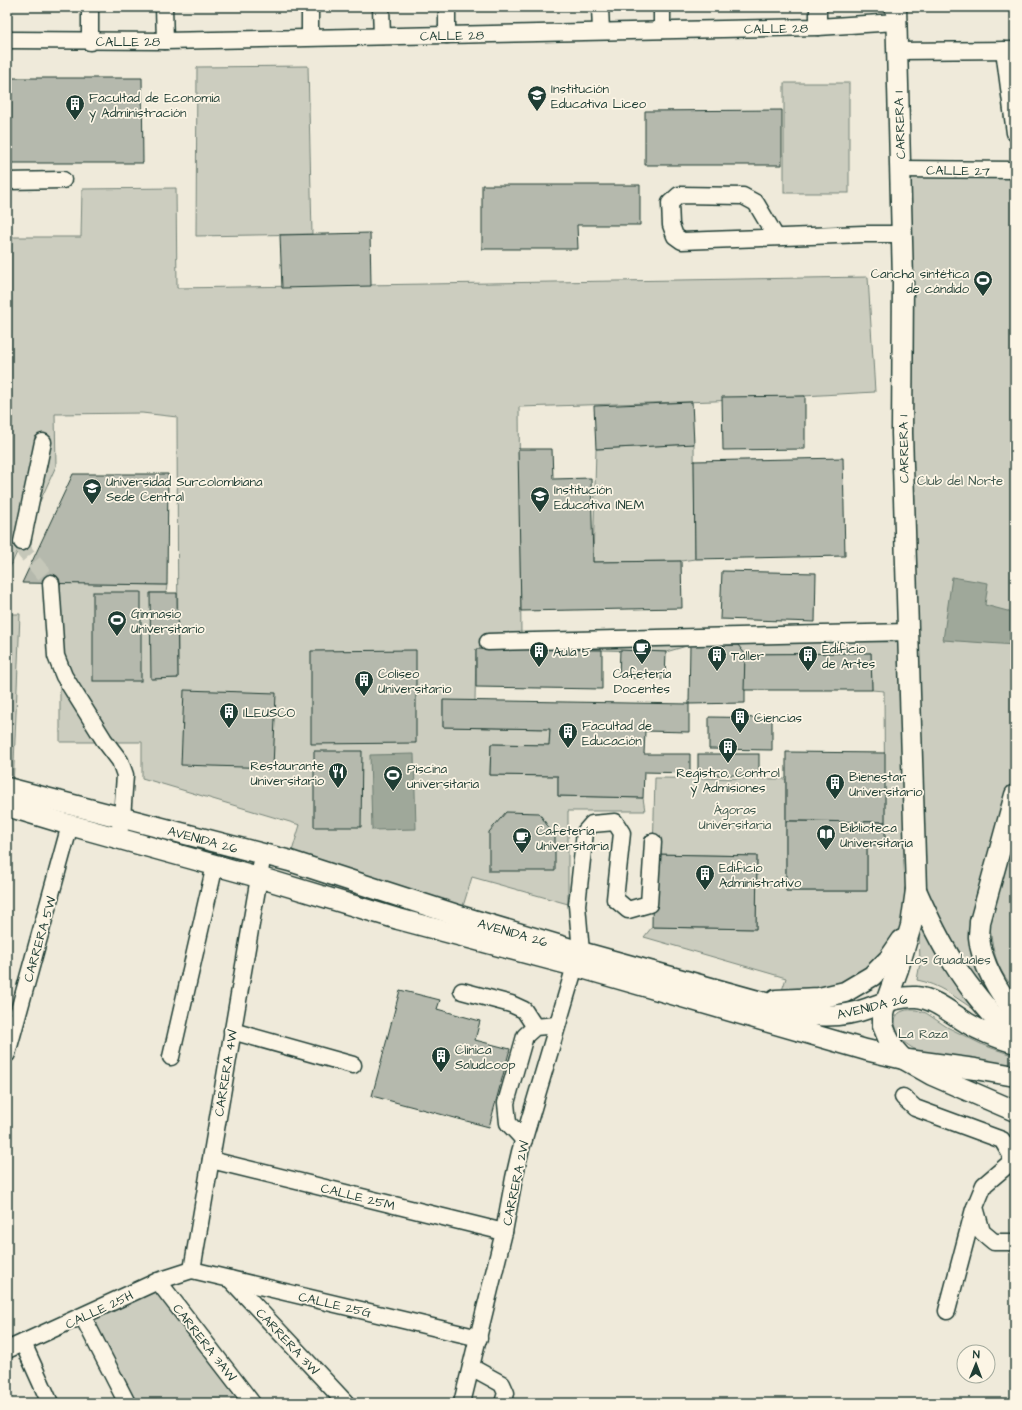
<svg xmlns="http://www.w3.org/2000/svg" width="1022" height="1410" font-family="'Architects Daughter',sans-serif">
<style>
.green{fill:#cccdbf;stroke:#76857a}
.water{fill:#9fa89a;stroke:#6c7d71}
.building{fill:#b5b9ad;stroke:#1f3d34}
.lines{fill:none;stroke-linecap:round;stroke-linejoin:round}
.minor-tunnel{stroke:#c5c7b9;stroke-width:16;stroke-dasharray:16 8;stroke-linecap:butt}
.minor-casing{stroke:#1f3d34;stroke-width:19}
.major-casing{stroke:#1f3d34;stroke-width:23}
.minor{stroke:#fcf5e5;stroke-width:16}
.major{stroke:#fcf5e5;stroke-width:20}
.labels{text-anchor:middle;stroke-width:3.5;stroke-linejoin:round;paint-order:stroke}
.street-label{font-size:13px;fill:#1f3d34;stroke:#fcf5e5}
.poi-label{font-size:13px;fill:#1f3d34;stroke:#fcf5e5;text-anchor:start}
.park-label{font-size:13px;fill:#425a50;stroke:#fcf5e5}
</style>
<rect width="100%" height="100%" fill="#efeada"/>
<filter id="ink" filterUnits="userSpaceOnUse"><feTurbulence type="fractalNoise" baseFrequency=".025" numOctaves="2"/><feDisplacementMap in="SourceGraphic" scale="8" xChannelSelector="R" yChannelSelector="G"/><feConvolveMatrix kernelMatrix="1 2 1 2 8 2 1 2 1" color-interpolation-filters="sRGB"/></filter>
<g filter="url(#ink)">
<g class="green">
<polygon points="308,66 312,234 196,236 197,67"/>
<rect x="784" y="83" width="65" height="110"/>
<path d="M901,172H1015V988C989,966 990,925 988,894L973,912L1015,1005V1027C1001,1023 987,1018 975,1010C956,998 939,984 917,980L920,963L918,893L892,950L870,973L777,1006L786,978L644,937L652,927L756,929L757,856L653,854L655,778L786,779V891H867V845H885L884,691L872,690L871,653L745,654L690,645L666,652L602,650H476L475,701H443V727L550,729L549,745L491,744L490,775L558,776V796L643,798L645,811H568V904L472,877L460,916L289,861L300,825L142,778V742H60V583L167,585L166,593H151L152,679L178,678L177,417L142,413L55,414L56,466L7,574V373L8,364L7,359V237H81L82,189L176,188L177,288L868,277L875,392L714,401L519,407L521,638L906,642Z"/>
<polygon points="694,444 695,559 681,561 593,562 596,449"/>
<polygon points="7,614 20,614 13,789 7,787"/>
<path d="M916,1010L926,1013L947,1027L983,1045L1015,1056V1068L921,1052C914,1049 908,1046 902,1040C896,1033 890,1015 903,1011C907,1009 912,1010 916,1010Z"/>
<polygon points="158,1285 248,1403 127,1403 83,1317"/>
</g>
<g class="water">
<polygon points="952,577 988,583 985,605 1015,613 1015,645 943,640"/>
<polygon points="414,754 416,829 372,830 370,755"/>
</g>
<g class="building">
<polygon points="7,78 142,78 143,163 7,163"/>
<polygon points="782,110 782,165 645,165 645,111"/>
<polygon points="482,185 640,185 640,225 577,225 578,249 482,249"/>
<polygon points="370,233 371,286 282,288 280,235"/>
<polygon points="805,396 805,449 723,450 722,397"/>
<polygon points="692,402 694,444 596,449 594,406"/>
<polygon points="518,449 552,449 553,479 591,478 593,562 681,561 682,608 521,611"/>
<polygon points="843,458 845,556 695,559 694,461"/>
<polygon points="73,474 168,474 167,585 22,583"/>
<polygon points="722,571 816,573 815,622 720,619"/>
<rect x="93" y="592" width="48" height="89"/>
<polygon points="150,593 177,593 178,678 151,679"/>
<polygon points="690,645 738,645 745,654 745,703 689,704"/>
<polygon points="476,649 602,650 602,689 476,687"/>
<polygon points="416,650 416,743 311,744 311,651"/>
<polygon points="620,650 666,652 665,679 619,678"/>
<polygon points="871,653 872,690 744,690 745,654"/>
<polygon points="184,690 276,693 273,768 181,765"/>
<polygon points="443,700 689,704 689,732 645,731 644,754 690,754 690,773 644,772 643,798 558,796 558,776 490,775 491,744 549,745 550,729 443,727"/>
<polygon points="709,717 772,718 772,750 709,749"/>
<polygon points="314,751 362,751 361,827 314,827"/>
<polygon points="786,752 885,753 885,822 786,821"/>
<rect x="698" y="754" width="61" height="21"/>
<polygon points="506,812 539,813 555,837 555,871 489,871 489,832"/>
<polygon points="786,821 885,822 885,845 867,845 867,891 786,891"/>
<polygon points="653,854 757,856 756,929 652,927"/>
<polygon points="400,990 440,1000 437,1009 480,1021 475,1040 510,1049 489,1127 372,1096"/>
</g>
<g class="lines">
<polyline class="minor-tunnel" points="22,542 25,552 51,583"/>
<defs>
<g id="minor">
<polyline points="164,7 165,41"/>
<polyline points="310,7 310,37"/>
<polyline points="381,7 382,36"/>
<polyline points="447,7 447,35"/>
<polyline points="600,7 601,31"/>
<polyline points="662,7 662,30"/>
<polyline points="818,7 818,27"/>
<polyline points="7,40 165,41 818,27 896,22"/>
<polyline points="90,42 90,7"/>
<polyline points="1004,50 1015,133"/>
<polyline points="896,51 1015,50"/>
<polyline points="900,169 1015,170"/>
<polyline points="7,181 63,180"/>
<polyline points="776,237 756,203 743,196 679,195 670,203 671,225 675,236 682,241 864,234 902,234"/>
<polyline points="22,542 43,442"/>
<polyline points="51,583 56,656 64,676 104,740 120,761 125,775 122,818 118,838"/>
<polyline points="488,642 909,632"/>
<polyline points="581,952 577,905 585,832 592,824 615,822 622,833 615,899 628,910 649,904 653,842"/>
<polyline points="462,991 511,1004 524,1010 535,1027"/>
<polyline points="232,1031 353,1065"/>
<polyline points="7,1054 70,825"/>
<polyline points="171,1057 215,865"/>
<polyline points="903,1097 915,1108 1002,1140 1011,1155 1011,1162 984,1185 975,1207 982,1232 994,1242 1015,1242"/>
<polyline points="524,1140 508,1123 506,1103 525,1036 535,1027 557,1025"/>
<polyline points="211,1160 504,1232"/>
<polyline points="192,1270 263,854"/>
<polyline points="192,1270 479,1338"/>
<polyline points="230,1279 346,1403"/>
<polyline points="158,1281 252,1403"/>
<polyline points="947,1311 974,1209"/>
<polyline points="83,1317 127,1403"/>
<polyline points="23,1343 50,1403"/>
<polyline points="7,1350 158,1281 192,1270"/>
<polyline points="471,1367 502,1384 506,1393 503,1403"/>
<polyline points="462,1403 504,1232 514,1178 520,1152 575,966"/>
</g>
<g id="major">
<polyline points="896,7 903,280 902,433 916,890 911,926 898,969 886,1002 883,1014 883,1026 888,1038 894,1049 902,1058 932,1075 1015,1111"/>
<path d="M7,788L290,861L460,916L581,952L805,1014C827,1017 848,1016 869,1008C884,1003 898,996 916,997C934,998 952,1014 967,1023C982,1032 998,1038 1015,1043"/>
<path d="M1015,795L980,922C980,927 979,932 979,937C981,963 999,993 1015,1012"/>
<polyline points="7,806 70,825 258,877 398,919 575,966 866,1050 908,1060 975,1069 1015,1076"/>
<path d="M916,890C927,915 939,940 954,964C971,992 994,1016 1015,1041"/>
<polyline points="776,1000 819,998 845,992 872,976 889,959 902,940"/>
</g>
</defs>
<use href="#minor" class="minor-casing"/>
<use href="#major" class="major-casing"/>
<use href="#minor" class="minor"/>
<use href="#major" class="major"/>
</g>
</g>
<defs>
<symbol id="university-pin" viewBox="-11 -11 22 30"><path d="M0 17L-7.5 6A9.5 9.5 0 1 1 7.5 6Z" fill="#1f3d34" stroke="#fcf5e5"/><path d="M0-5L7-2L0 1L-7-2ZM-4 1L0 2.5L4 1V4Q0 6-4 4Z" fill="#fff"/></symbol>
<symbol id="building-pin" viewBox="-11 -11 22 30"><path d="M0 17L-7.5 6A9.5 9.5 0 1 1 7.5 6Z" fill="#1f3d34" stroke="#fcf5e5"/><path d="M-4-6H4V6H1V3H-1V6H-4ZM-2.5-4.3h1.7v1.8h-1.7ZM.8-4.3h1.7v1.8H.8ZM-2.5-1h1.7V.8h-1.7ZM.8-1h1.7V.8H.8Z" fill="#fff"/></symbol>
<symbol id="stadium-pin" viewBox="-11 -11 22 30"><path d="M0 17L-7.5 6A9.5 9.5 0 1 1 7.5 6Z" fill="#1f3d34" stroke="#fcf5e5"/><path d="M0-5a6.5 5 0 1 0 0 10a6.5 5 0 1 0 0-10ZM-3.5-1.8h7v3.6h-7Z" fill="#fff"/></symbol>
<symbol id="cafe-pin" viewBox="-11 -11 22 30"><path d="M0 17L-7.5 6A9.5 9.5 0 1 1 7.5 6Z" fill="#1f3d34" stroke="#fcf5e5"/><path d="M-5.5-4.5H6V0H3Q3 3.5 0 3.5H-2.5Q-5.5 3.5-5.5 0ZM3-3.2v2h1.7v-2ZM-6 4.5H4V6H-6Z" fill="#fff"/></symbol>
<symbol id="restaurant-pin" viewBox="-11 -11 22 30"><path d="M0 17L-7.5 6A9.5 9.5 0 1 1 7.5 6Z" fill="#1f3d34" stroke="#fcf5e5"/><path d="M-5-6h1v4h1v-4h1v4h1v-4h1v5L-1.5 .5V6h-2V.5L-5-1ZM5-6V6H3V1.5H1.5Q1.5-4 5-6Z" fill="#fff"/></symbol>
<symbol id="library-pin" viewBox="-11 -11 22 30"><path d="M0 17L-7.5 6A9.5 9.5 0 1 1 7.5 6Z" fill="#1f3d34" stroke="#fcf5e5"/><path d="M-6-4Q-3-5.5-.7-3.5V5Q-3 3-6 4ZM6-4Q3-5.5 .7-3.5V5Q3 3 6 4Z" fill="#fff"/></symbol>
</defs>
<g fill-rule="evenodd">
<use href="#university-pin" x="526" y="84" width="22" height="30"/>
<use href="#building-pin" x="64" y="93" width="22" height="30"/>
<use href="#stadium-pin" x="972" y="269" width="22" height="30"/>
<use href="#university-pin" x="81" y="477" width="22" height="30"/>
<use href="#university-pin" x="529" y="485" width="22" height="30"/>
<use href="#stadium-pin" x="106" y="609" width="22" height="30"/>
<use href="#cafe-pin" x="631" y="637" width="22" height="30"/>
<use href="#building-pin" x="528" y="640" width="22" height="30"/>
<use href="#building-pin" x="706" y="644" width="22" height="30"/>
<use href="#building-pin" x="797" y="644" width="22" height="30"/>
<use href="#building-pin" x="353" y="669" width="22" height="30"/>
<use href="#building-pin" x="218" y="701" width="22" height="30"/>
<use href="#building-pin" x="729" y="706" width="22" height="30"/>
<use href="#building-pin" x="557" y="721" width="22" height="30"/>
<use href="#building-pin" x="717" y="736" width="22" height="30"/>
<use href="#restaurant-pin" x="327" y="761" width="22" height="30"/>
<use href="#stadium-pin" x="382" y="764" width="22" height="30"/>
<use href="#building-pin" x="824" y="772" width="22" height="30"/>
<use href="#library-pin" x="815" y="823" width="22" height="30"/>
<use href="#cafe-pin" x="511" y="826" width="22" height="30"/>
<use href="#building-pin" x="694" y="863" width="22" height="30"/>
<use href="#building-pin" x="430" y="1045" width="22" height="30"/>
</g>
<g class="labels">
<g class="street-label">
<text transform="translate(776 28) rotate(-1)" y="5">CALLE 28</text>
<text transform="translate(452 35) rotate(-1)" y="5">CALLE 28</text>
<text x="128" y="46">CALLE 28</text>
<text transform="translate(899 125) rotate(-92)" y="5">CARRERA 1</text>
<text transform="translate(958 170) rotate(1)" y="5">CALLE 27</text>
<text transform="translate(903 449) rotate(-91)" y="5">CARRERA 1</text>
<text transform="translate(203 839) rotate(15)" y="5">AVENIDA 26</text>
<text transform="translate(513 932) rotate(16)" y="5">AVENIDA 26</text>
<text transform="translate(39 939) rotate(-74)" y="5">CARRERA 5W</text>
<text transform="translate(872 1006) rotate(-13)" y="5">AVENIDA 26</text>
<text transform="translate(225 1073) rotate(-81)" y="5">CARRERA 4W</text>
<text transform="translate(515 1183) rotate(-78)" y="5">CARRERA 2W</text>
<text transform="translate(358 1196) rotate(14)" y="5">CALLE 25M</text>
<text transform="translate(335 1304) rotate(13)" y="5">CALLE 25G</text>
<text transform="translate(99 1309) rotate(-25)" y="5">CALLE 25H</text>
<text transform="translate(288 1341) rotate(47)" y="5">CARRERA 3W</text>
<text transform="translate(205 1342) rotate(52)" y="5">CARRERA 3AW</text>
</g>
<g class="poi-label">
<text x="551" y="93">Institución<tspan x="551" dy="15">Educativa Liceo</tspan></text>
<text x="89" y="102">Facultad de Economía<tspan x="89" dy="15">y Administración</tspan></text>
<text x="969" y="278" text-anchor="end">Cancha sintética<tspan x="969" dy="15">de cándido</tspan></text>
<text x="106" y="486">Universidad Surcolombiana<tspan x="106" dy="15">Sede Central</tspan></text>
<text x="554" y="494">Institución<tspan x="554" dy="15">Educativa INEM</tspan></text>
<text x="131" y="618">Gimnasio<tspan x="131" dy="15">Universitario</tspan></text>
<text x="822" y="653">Edificio<tspan x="822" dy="15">de Artes</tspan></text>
<text x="553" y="656">Aula 5</text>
<text x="731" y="660">Taller</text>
<text x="378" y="678">Coliseo<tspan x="378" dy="15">Universitario</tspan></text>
<text x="642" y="678" text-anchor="middle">Cafetería<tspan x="642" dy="15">Docentes</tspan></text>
<text x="243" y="717">ILEUSCO</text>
<text x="754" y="722">Ciencias</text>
<text x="582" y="730">Facultad de<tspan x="582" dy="15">Educación</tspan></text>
<text x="324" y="770" text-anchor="end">Restaurante<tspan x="324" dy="15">Universitario</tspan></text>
<text x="407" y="773">Piscina<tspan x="407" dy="15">universitaria</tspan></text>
<text x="728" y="777" text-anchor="middle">Registro, Control<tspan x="728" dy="15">y Admisiones</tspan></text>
<text x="849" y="781">Bienestar<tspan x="849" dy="15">Universitario</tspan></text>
<text x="840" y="832">Biblioteca<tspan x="840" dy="15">Universitaria</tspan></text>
<text x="536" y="835">Cafetería<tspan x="536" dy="15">Universitaria</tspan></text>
<text x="719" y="872">Edificio<tspan x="719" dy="15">Administrativo</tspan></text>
<text x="455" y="1054">Clínica<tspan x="455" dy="15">Saludcoop</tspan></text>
</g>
<g class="park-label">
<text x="960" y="485">Club del Norte</text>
<text x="735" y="814">Ágoras<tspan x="735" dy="15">Universitaria</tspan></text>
<text x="948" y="964">Los Guaduales</text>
<text x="923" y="1038">La Raza</text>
</g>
</g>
<rect width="1022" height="1410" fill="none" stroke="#fcf5e5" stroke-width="24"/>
<rect x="12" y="12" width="998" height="1386" fill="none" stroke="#1f3d34" stroke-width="1.5" filter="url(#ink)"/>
<g transform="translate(976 1364) rotate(1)"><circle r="19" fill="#fcf5e5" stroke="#a4ab9e"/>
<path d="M0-3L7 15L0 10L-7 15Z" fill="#1f3d34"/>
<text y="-6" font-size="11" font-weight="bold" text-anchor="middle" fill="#1f3d34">N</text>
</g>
</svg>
